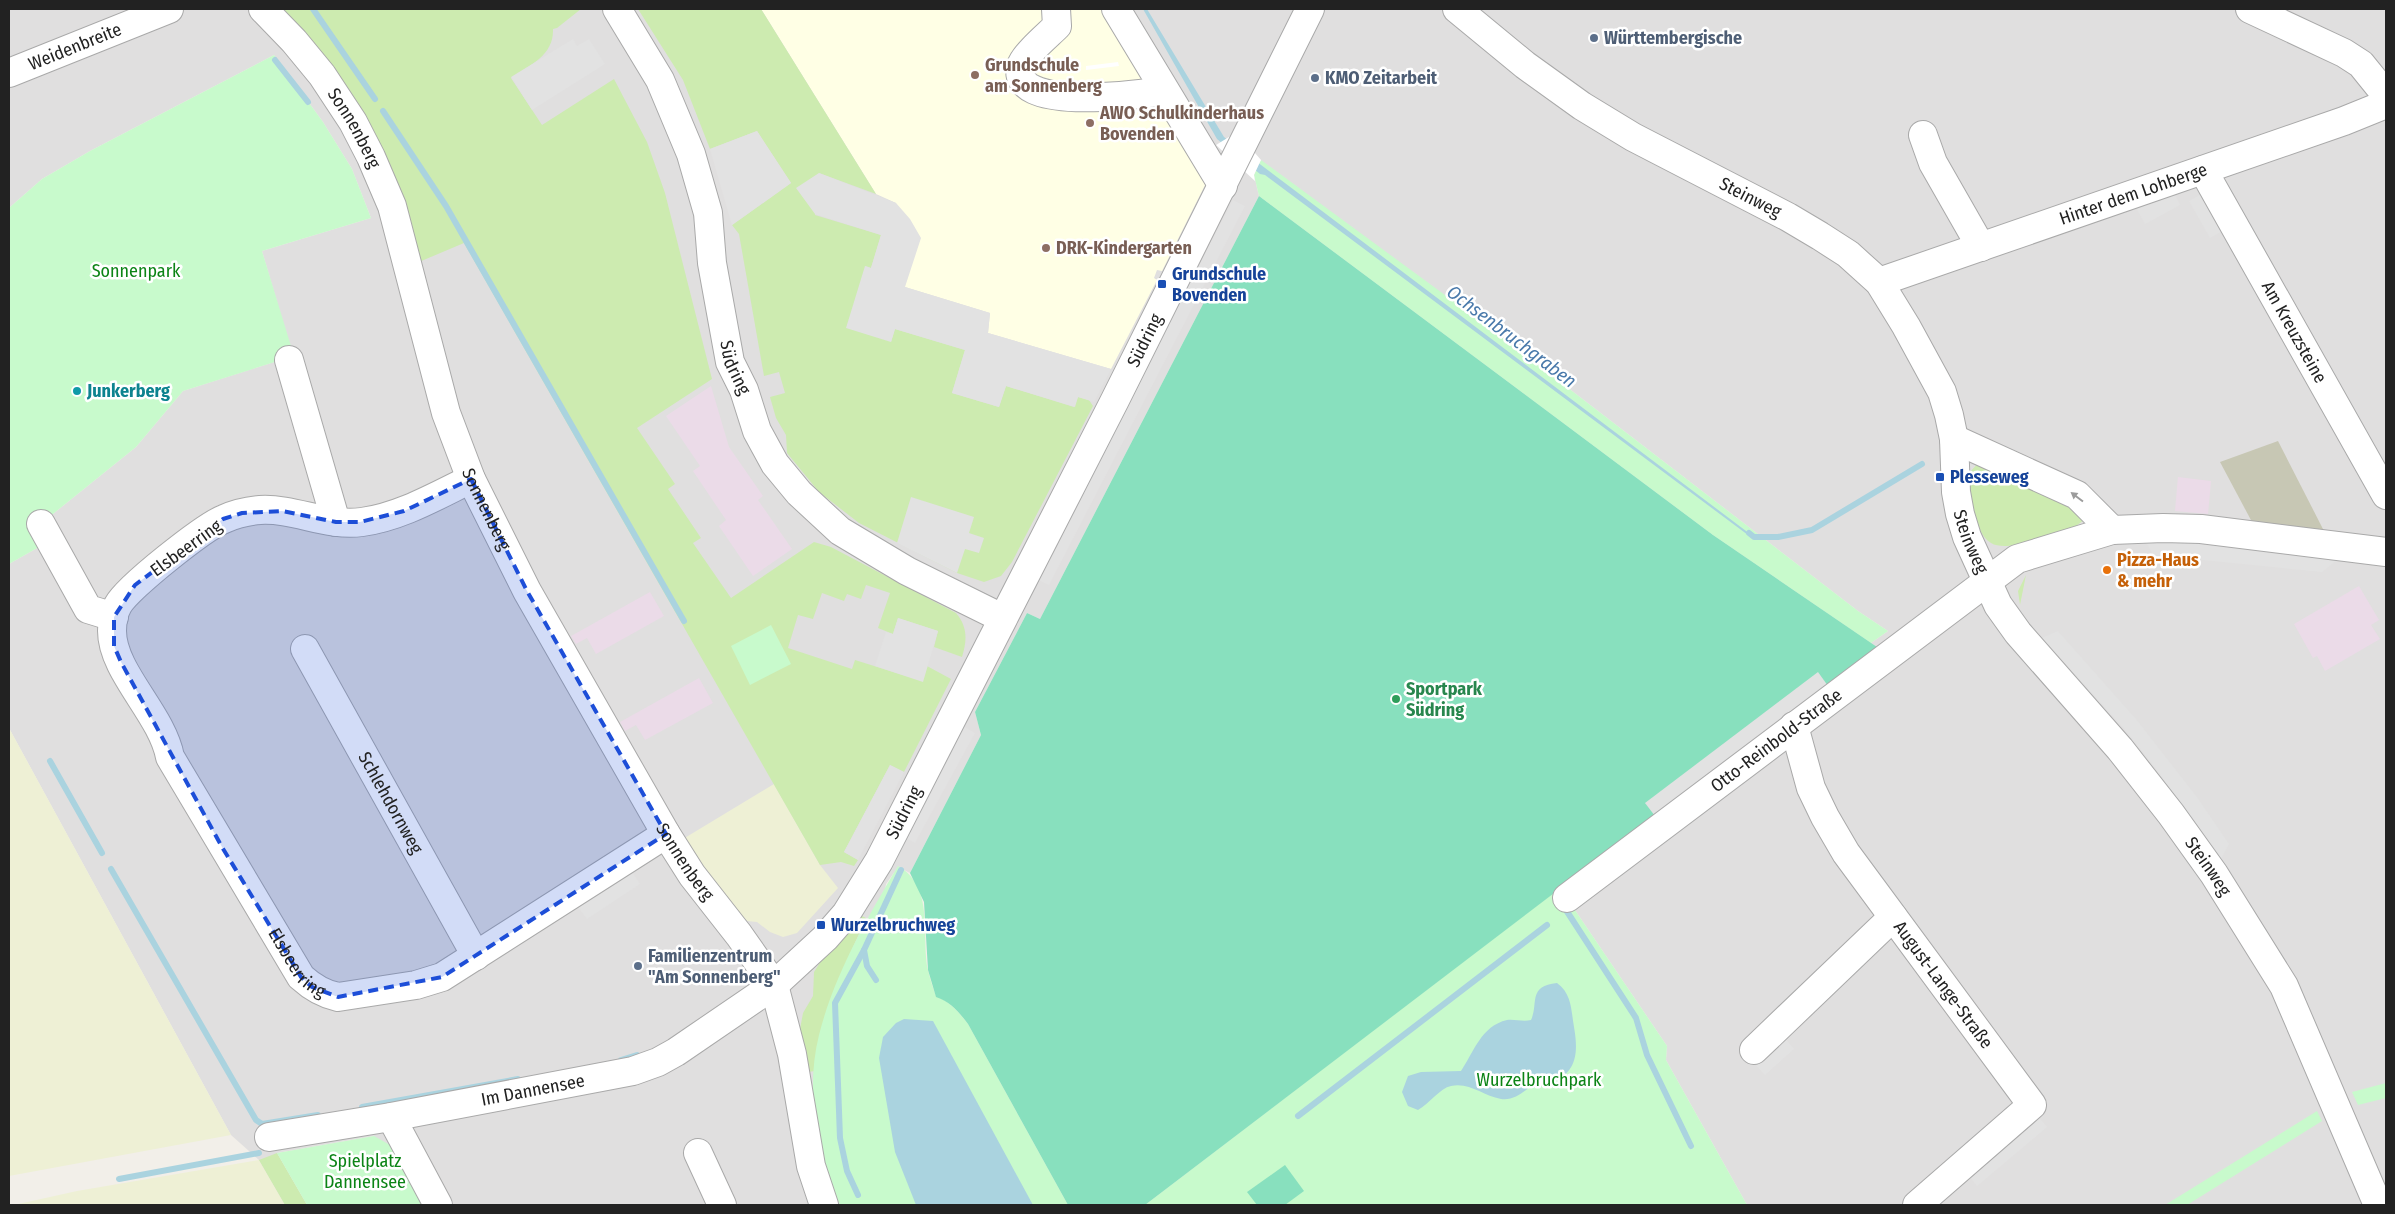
<svg xmlns="http://www.w3.org/2000/svg" width="2395" height="1214" font-family="'Fira Sans Condensed',sans-serif">
<style>
.residential{fill:#e0dfdf}
.industrial{fill:#ebdbe8}
.education{fill:#ffffe5}
.construction{fill:#c7c7b4}
.farmland{fill:#eef0d5}
.grass{fill:#cdebb0}
.park{fill:#c8facc}
.pitch{fill:#88e0be}
.parking{fill:#e2e2e2}
.water{fill:#aad3df}
.pier{fill:#fff}
.lines{fill:none;stroke-linecap:round;stroke-linejoin:round}
.stream{stroke:#aad3df;stroke-width:6}
.minor-casing{stroke:#a9a9a9;stroke-width:30}
.minor{stroke:#fff;stroke-width:28}
.oneway{fill:#9c9c9c}
.marked{fill:#1d4ed8;fill-opacity:0.2;stroke:#1d4ed8;stroke-width:4;stroke-dasharray:10 6;stroke-linejoin:round}
.service-dot{fill:#5c6f8a;stroke:#fff;stroke-width:2}
.education-dot{fill:#8d6e63;stroke:#fff;stroke-width:2}
.transit-dot{fill:#1a4fb4;stroke:#fff;stroke-width:2}
.culture-dot{fill:#0f9aa8;stroke:#fff;stroke-width:2}
.food-dot{fill:#e8710a;stroke:#fff;stroke-width:2}
.leisure-dot{fill:#2e9e5b;stroke:#fff;stroke-width:2}
.labels{text-anchor:middle;stroke-width:5;stroke-linejoin:round;paint-order:stroke}
.service-label{font-size:18px;font-weight:bold;fill:#4e5e75;stroke:#fff;text-anchor:start}
.street-label{font-size:18px;fill:#222;stroke:#fff}
.education-label{font-size:18px;font-weight:bold;fill:#785e54;stroke:#fff;text-anchor:start}
.park-label{font-size:18px;fill:#0c8416;stroke:#fff}
.transit-label{font-size:18px;font-weight:bold;fill:#164399;stroke:#fff;text-anchor:start}
.culture-label{font-size:18px;font-weight:bold;fill:#0d838f;stroke:#fff;text-anchor:start}
.food-label{font-size:18px;font-weight:bold;fill:#c56008;stroke:#fff;text-anchor:start}
.leisure-label{font-size:18px;font-weight:bold;fill:#27864d;stroke:#fff;text-anchor:start}
.water-label{font-size:19px;font-style:italic;fill:#4a7aab;stroke:#fff}
</style>
<rect width="100%" height="100%" fill="#f2efe9"/>
<polygon class="residential" points="9,9 2386,9 2386,1205 1747,1205 1666,1060 1667,1046 1560,888 1877,647 1871,643 1888,631 1858,611 1494,331 1254,175 1259,196 1040,619 1027,613 975,712 981,735 910,873 898,867 886,884 831,1187 840,1205 423,1205 374,1136 277,1153 307,1205 285,1205 259,1160 231,1135 9,728 9,564 46,543 38,526 136,447 183,391 293,356 262,251 371,218 352,169 323,122 274,55 90,151 42,179 9,208"/>
<g class="industrial">
<polygon points="711,386 729,447 763,496 758,500 792,549 753,576 719,526 726,520 693,471 700,466 666,416"/>
<polygon points="2178,477 2211,481 2208,514 2175,511"/>
<polygon points="2359,586 2379,620 2371,625 2380,639 2325,671 2317,656 2313,658 2294,624"/>
<polygon points="650,592 664,616 596,654 587,638 576,644 571,636"/>
<polygon points="699,678 713,703 645,740 636,725 625,731 620,722"/>
</g>
<polygon class="education" points="761,9 1108,9 1208,179 1162,271 1157,270 1154,278 1157,280 1111,369 988,333 990,313 905,287 896,203 876,194"/>
<polygon class="construction" points="2278,441 2324,531 2252,522 2220,462"/>
<g class="farmland">
<polygon points="9,728 231,1135 9,1176"/>
<polygon points="774,784 820,865 838,888 797,933 783,937 770,932 757,922 747,921 722,894 683,839"/>
<polygon points="259,1160 285,1205 14,1205 77,1191"/>
</g>
<g class="grass">
<path d="M277,9H581L557,28L553,29C554,55 531,65 511,78L542,125L614,79L647,142L665,193L712,379L637,428L675,484L668,489L701,538L693,543L731,598L814,542L831,547L956,613C968,627 967,641 962,657L934,647L938,631L898,618L893,634L878,628L890,593L866,585L861,599L847,594L844,601L822,593L813,619L798,615L788,648L852,669L855,660L922,681L927,666L951,679L904,772L890,765L844,852L858,860L854,866L841,862L820,865L464,243L419,262Z"/>
<polygon points="638,9 761,9 876,194 819,173 815,215 881,235 871,268 865,266 891,342 895,329 965,350 952,393 999,407 1006,386 1074,407 1078,397 1089,400 1093,406 1012,562 1001,576 984,582 957,573 859,523 819,492 787,453 786,435 776,418 770,397 785,393 779,372 764,376 739,234 732,225 791,183 757,131 710,149 683,80"/>
<path d="M1980,461L2077,502L2084,520L2076,526C2056,532 2009,554 1991,543C1981,537 1978,525 1975,514C1971,501 1968,486 1970,472Z"/>
<polygon points="2026,575 2020,605 2018,591"/>
<path d="M860,915L866,918C845,967 818,1016 815,1071L808,1072L800,1029L803,1013L813,996L814,972L821,961Z"/>
<polygon points="277,1153 307,1205 285,1205 259,1160"/>
</g>
<g class="park">
<polygon points="274,55 323,122 352,169 371,218 262,251 294,356 183,391 136,447 38,526 46,543 9,564 9,208 42,179 90,151"/>
<polygon points="1261,160 1494,331 1858,611 1888,631 1871,643 1713,535 1259,196 1254,175"/>
<polygon points="771,625 791,664 750,685 731,646"/>
<path d="M898,866C935,887 921,935 928,970C930,979 933,988 936,996C950,1002 958,1011 968,1024L1068,1205H840C816,1154 805,1091 819,1035C834,975 867,918 898,866Z"/>
<polygon points="1560,888 1667,1046 1666,1060 1747,1205 1145,1205"/>
<polygon points="2386,1083 2386,1098 2358,1105 2352,1092"/>
<polygon points="2317,1111 2322,1121 2187,1205 2165,1205"/>
<polygon points="374,1136 390,1145 423,1205 307,1205 277,1153"/>
</g>
<g class="pitch">
<path d="M1259,196L1713,535L1877,647L1145,1205H1068L968,1024C958,1011 951,1002 936,997L928,970L924,902L910,873L981,735L975,712L1027,613L1040,619Z"/>
<polygon points="1285,1165 1304,1191 1285,1205 1257,1205 1247,1192"/>
</g>
<g class="parking">
<polygon points="573,39 577,46 589,39 605,64 532,110 511,77"/>
<polygon points="757,131 791,183 732,225 710,149"/>
<polygon points="819,173 896,203 910,219 921,238 905,287 990,313 988,333 1111,369 1094,402 1078,397 1075,407 1006,386 999,407 952,393 965,350 895,329 891,342 846,328 865,266 871,268 881,235 815,214 796,188"/>
<polygon points="2172,189 2180,205 2145,224 2134,204"/>
<polygon points="2205,192 2226,229 2210,238 2189,201"/>
<polygon points="1233,200 1245,206 1049,585 1036,579"/>
<polygon points="911,497 974,517 969,533 984,538 979,553 965,549 957,573 897,543"/>
<polygon points="2145,540 2205,542 2338,559 2322,572 2153,555"/>
<polygon points="898,618 938,631 923,682 875,666 886,632 893,634"/>
<polygon points="2058,631 2136,719 2197,797 2229,844 2220,861 2156,769 2125,730 2042,638"/>
<polygon points="1818,672 1828,686 1655,816 1645,803"/>
<polygon points="963,726 975,733 915,843 903,836"/>
<polygon points="890,765 904,772 858,860 844,852"/>
<polygon points="632,872 640,884 587,919 578,907"/>
<polygon points="1782,1035 1794,1049 1765,1075 1752,1061"/>
<polygon points="2036,1114 2047,1127 1977,1186 1967,1173"/>
</g>
<g class="water">
<polygon points="1143,9 1147,9 1224,137 1754,537 1752,538 1265,175 1260,174 1217,139"/>
<path d="M1557,983C1572,994 1571,1010 1574,1027C1578,1050 1578,1072 1553,1081C1549,1083 1542,1080 1538,1082C1526,1088 1517,1101 1501,1099C1483,1096 1470,1082 1451,1086C1440,1088 1429,1104 1418,1110L1408,1106L1402,1092L1408,1076L1421,1072L1461,1071C1474,1052 1481,1026 1507,1020C1515,1019 1523,1022 1531,1020C1539,1004 1527,986 1557,983Z"/>
<polygon points="904,1019 933,1021 1033,1205 916,1205 895,1152 879,1058 883,1037 896,1023"/>
</g>
<g class="pier">
<polygon points="1118,62 1119,66 1086,70 1086,66"/>
<polygon points="1237,132 1261,160 1254,175 1255,181 1216,145"/>
</g>
<g class="lines">
<g class="stream">
<polyline points="313,9 375,99"/>
<polyline points="275,60 308,102"/>
<polyline points="383,111 446,206 684,621"/>
<polyline points="1749,533 1754,537 1778,537 1812,530 1922,464"/>
<polyline points="50,761 102,853"/>
<polyline points="111,869 256,1120 262,1124 318,1115"/>
<polyline points="1566,910 1636,1018 1647,1055 1691,1146"/>
<polyline points="876,980 867,966 864,950 901,870"/>
<polyline points="621,1060 637,1055"/>
<polyline points="362,1107 518,1079"/>
<polyline points="1298,1116 1547,925"/>
<polyline points="119,1179 259,1153"/>
<polyline points="858,1195 847,1171 840,1138 835,1003 864,950"/>
</g>
<defs>
<g id="minor">
<path id="s1" d="M263,9L294,41L322,75L353,122L371,157L392,206L446,413L471,479L527,591L666,834L692,875L739,935L774,985L792,1054L811,1166L824,1205"/>
<path id="s2" d="M617,9L660,80L691,154L708,213L712,263L730,362L744,390L757,431L775,464L799,493L840,531L907,571L1002,618"/>
<path d="M1056,9L1057,26C1048,35 1024,55 1021,66C1009,113 1141,94 1164,91"/>
<polyline points="1116,9 1223,186"/>
<path id="s3" d="M1457,9L1525,65L1582,106L1633,137L1788,217L1820,236L1848,254L1879,282L1906,326L1942,392L1949,415L1954,439L1956,492L1960,514L1967,537L1998,605L2018,633L2120,749L2171,814L2214,874L2284,986L2378,1205"/>
<polyline points="2250,9 2344,53 2361,64 2386,95"/>
<path id="s4" d="M9,73L169,9"/>
<polyline points="1923,135 1933,163 1981,247"/>
<path id="s5" d="M2203,170L2386,495"/>
<path id="s6" d="M1879,282L2344,121L2386,104"/>
<polyline points="289,360 336,522"/>
<polyline points="1954,439 2077,495 2112,530"/>
<path id="s7" d="M471,479C436,496 400,517 362,522C327,527 295,508 260,510C248,511 235,514 224,519C204,527 128,587 118,605C114,612 112,622 112,631C112,672 162,714 170,757L301,977C312,987 323,994 338,997L416,985L442,977L666,834"/>
<polyline points="41,524 88,609 114,617"/>
<path id="s8" d="M305,649L476,956"/>
<path id="s9" d="M1794,726L1811,788L1825,817L1846,853L2032,1105L1917,1205"/>
<path id="s10" d="M1567,898L2017,559L2112,530L2163,528L2201,529L2386,552"/>
<polyline points="1754,1050 1893,917"/>
<polyline points="391,1117 438,1205"/>
<path id="s11" d="M269,1137L391,1117L633,1071L658,1062L676,1052L774,985L825,938L846,914L879,861L1115,400L1310,9"/>
<polyline points="698,1153 722,1205"/>
</g>
</defs>
<use href="#minor" class="minor-casing"/>
<use href="#minor" class="minor"/>
</g>
<defs><path id="oneway-solid" d="M-6-.8H1V-3.2L6.5 0L1 3.2V.8H-6Z" transform="scale(1.25)"/></defs>
<use class="oneway" href="#oneway-solid" transform="translate(2077 497) rotate(-143)"/>
<path class="marked" d="M471,479L527,591L666,834L442,977L338,997L312,987L301,977L222,847L121,662L114,646V617L135,585L223,519L242,513L282,511L336,522H360L404,511Z"/>
<g class="service-dot">
<circle cx="1594" cy="38" r="5"/>
<circle cx="1315" cy="78" r="5"/>
<circle cx="638" cy="966" r="5"/>
</g>
<g class="education-dot">
<circle cx="975" cy="75" r="5"/>
<circle cx="1090" cy="123" r="5"/>
<circle cx="1046" cy="248" r="5"/>
</g>
<g class="transit-dot">
<rect x="1157" y="279" width="10" height="10" rx="2.5"/>
<rect x="1935" y="472" width="10" height="10" rx="2.5"/>
<rect x="816" y="920" width="10" height="10" rx="2.5"/>
</g>
<circle class="culture-dot" cx="77" cy="391" r="5"/>
<circle class="food-dot" cx="2107" cy="570" r="5"/>
<circle class="leisure-dot" cx="1396" cy="699" r="5"/>
<g class="labels">
<g class="service-label">
<text x="1604" y="44">Württembergische</text>
<text x="1325" y="84">KMO Zeitarbeit</text>
<text x="648" y="962">Familienzentrum<tspan x="648" dy="21">"Am Sonnenberg"</tspan></text>
</g>
<g class="street-label">
<text dy="6" stroke="none"><textPath href="#s4" startOffset="71">Weidenbreite</textPath></text>
<text dy="6" stroke="none"><textPath href="#s1" startOffset="151">Sonnenberg</textPath></text>
<text dy="6" stroke="none"><textPath href="#s6" startOffset="269">Hinter dem Lohberge</textPath></text>
<text dy="6" stroke="none"><textPath href="#s3" startOffset="350">Steinweg</textPath></text>
<text dy="6" stroke="none"><textPath href="#s5" startOffset="186">Am Kreuzsteine</textPath></text>
<text dy="6" stroke="none"><textPath href="#s11" startOffset="1284">Südring</textPath></text>
<text dy="6" stroke="none"><textPath href="#s2" startOffset="382">Südring</textPath></text>
<text dy="6" stroke="none"><textPath href="#s1" startOffset="556">Sonnenberg</textPath></text>
<text dy="6" stroke="none"><textPath href="#s3" startOffset="785">Steinweg</textPath></text>
<text transform="translate(186 548) rotate(-36)" y="6">Elsbeerring</text>
<text dy="6" stroke="none"><textPath href="#s10" startOffset="262">Otto-Reinbold-Straße</textPath></text>
<text dy="6" stroke="none"><textPath href="#s8" startOffset="176">Schlehdornweg</textPath></text>
<text dy="6" stroke="none"><textPath href="#s11" startOffset="754">Südring</textPath></text>
<text dy="6" stroke="none"><textPath href="#s1" startOffset="961">Sonnenberg</textPath></text>
<text dy="6" stroke="none"><textPath href="#s3" startOffset="1190">Steinweg</textPath></text>
<text dy="6" stroke="none"><textPath href="#s7" startOffset="805">Elsbeerring</textPath></text>
<text dy="6" stroke="none"><textPath href="#s9" startOffset="302">August-Lange-Straße</textPath></text>
<text dy="6" stroke="none"><textPath href="#s11" startOffset="268">Im Dannensee</textPath></text>
</g>
<g class="education-label">
<text x="985" y="71">Grundschule<tspan x="985" dy="21">am Sonnenberg</tspan></text>
<text x="1100" y="119">AWO Schulkinderhaus<tspan x="1100" dy="21">Bovenden</tspan></text>
<text x="1056" y="254">DRK-Kindergarten</text>
</g>
<g class="park-label">
<text x="136" y="277">Sonnenpark</text>
<text x="1539" y="1086">Wurzelbruchpark</text>
<text x="365" y="1167">Spielplatz<tspan x="365" dy="21">Dannensee</tspan></text>
</g>
<g class="transit-label">
<text x="1172" y="280">Grundschule<tspan x="1172" dy="21">Bovenden</tspan></text>
<text x="1950" y="483">Plesseweg</text>
<text x="831" y="931">Wurzelbruchweg</text>
</g>
<g class="culture-label">
<text x="87" y="397">Junkerberg</text>
</g>
<g class="food-label">
<text x="2117" y="566">Pizza-Haus<tspan x="2117" dy="21">&amp; mehr</tspan></text>
</g>
<g class="leisure-label">
<text x="1406" y="695">Sportpark<tspan x="1406" dy="21">Südring</tspan></text>
</g>
<g class="water-label">
<text transform="translate(1512 336) rotate(37)" y="7">Ochsenbruchgraben</text>
</g>
</g>
<rect width="2395" height="1214" fill="none" stroke="#222222" stroke-width="20"/>
</svg>
